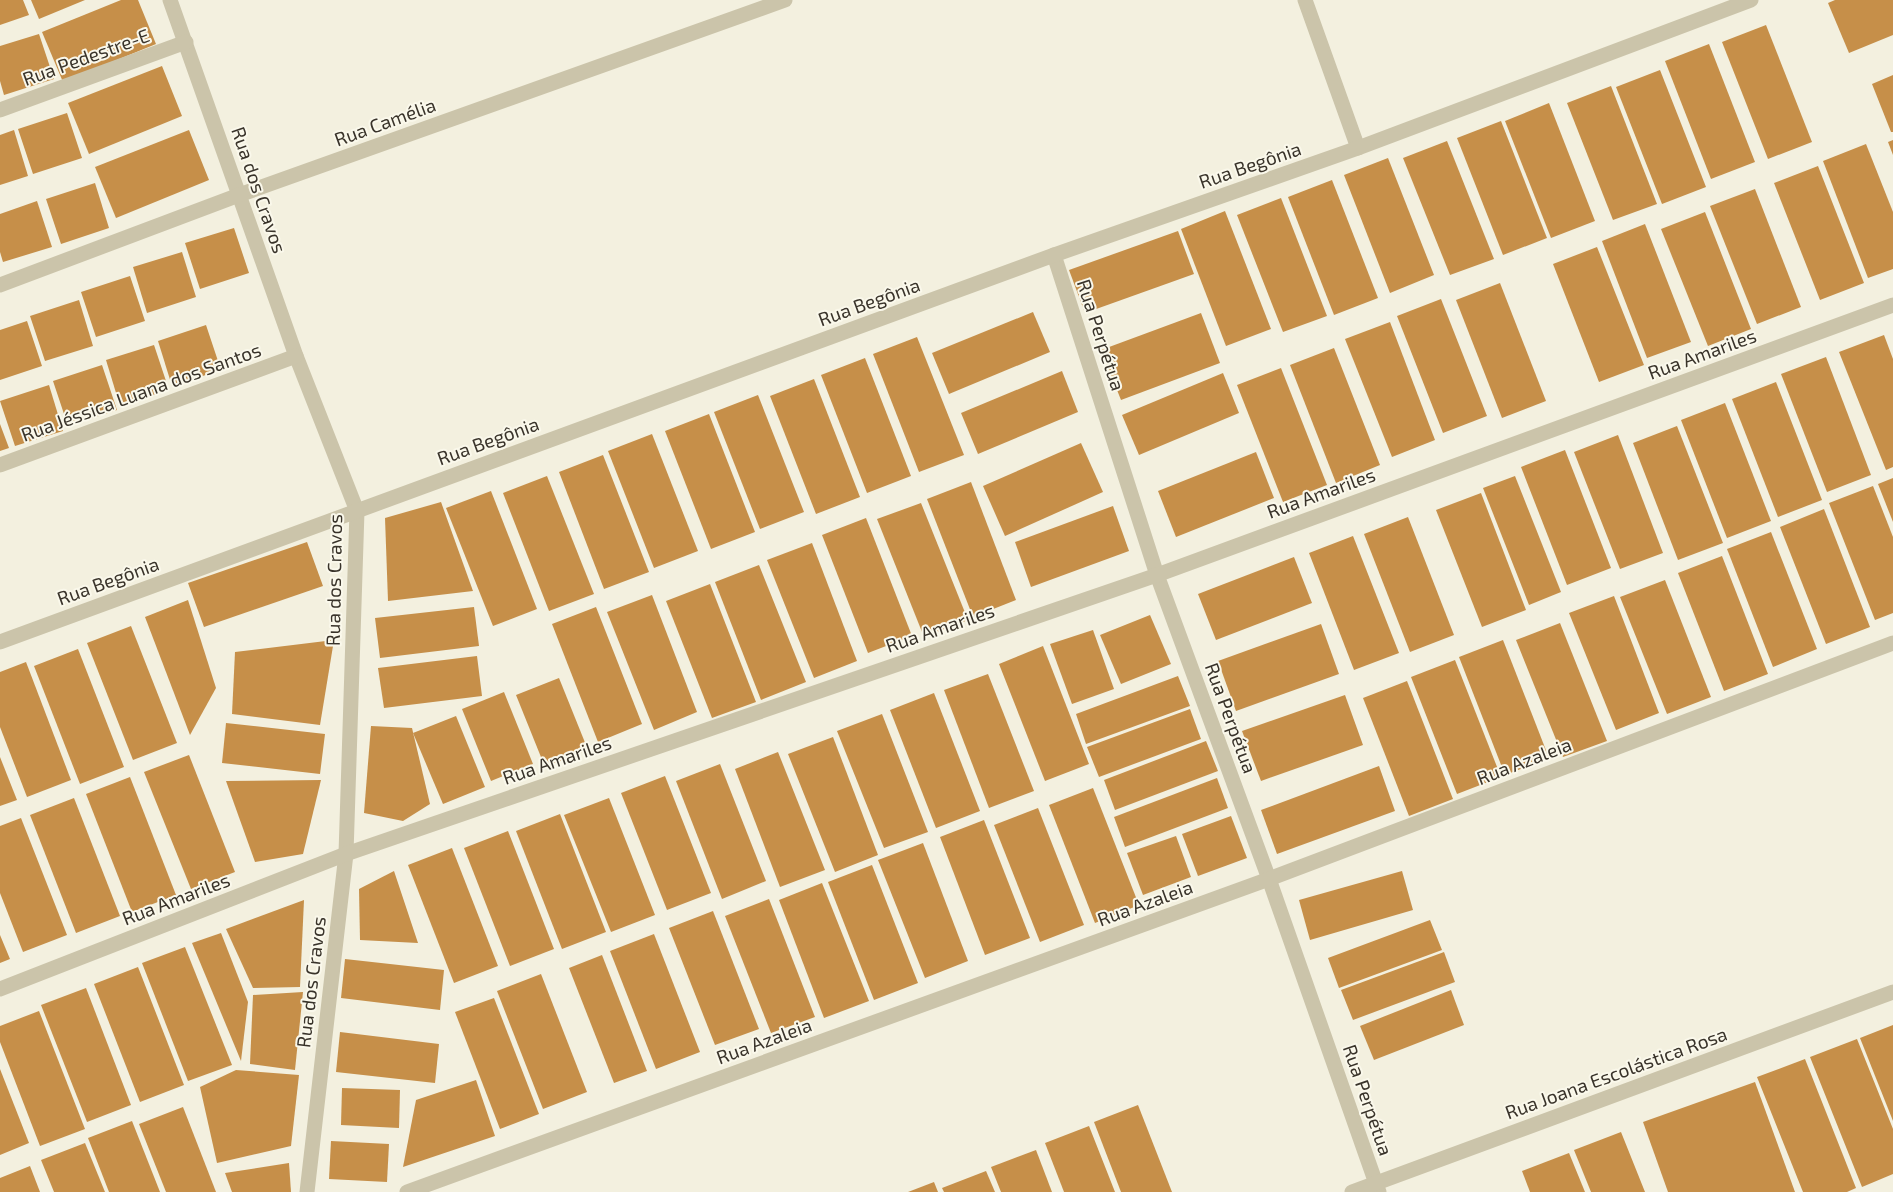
<svg xmlns="http://www.w3.org/2000/svg" width="1893" height="1192" font-family="'Exo 2',sans-serif">
<style>
.building{fill:#c68f49}
.lines{fill:none;stroke-linecap:round;stroke-linejoin:round}
.minor{stroke:#cbc4aa;stroke-width:15}
.labels{text-anchor:middle;stroke-width:4;stroke-linejoin:round;paint-order:stroke}
.street-label{font-size:19px;fill:#39332a;stroke:#faf8eb}
</style>
<rect width="100%" height="100%" fill="#f3f0df"/>
<g class="building">
<polygon points="0,0 23,0 29,15 0,25"/>
<polygon points="31,0 85,0 39,19"/>
<polygon points="121,0 138,0 156,44 63,82 42,32"/>
<polygon points="1835,0 1893,0 1893,35 1849,53 1828,3"/>
<polygon points="1766,25 1812,142 1768,159 1722,42"/>
<polygon points="39,34 54,79 4,95 0,81 0,46"/>
<polygon points="1709,44 1755,162 1711,179 1665,61"/>
<polygon points="162,66 182,116 89,154 68,103"/>
<polygon points="1660,70 1706,187 1662,204 1616,87"/>
<polygon points="1893,75 1893,132 1891,132 1872,84"/>
<polygon points="1611,86 1657,204 1613,220 1567,103"/>
<polygon points="1549,103 1595,221 1551,238 1505,121"/>
<polygon points="67,113 82,158 33,174 18,129"/>
<polygon points="1501,121 1547,238 1503,255 1457,138"/>
<polygon points="14,130 28,176 0,185 0,135"/>
<polygon points="189,130 209,180 116,218 95,167"/>
<polygon points="1893,140 1893,155 1888,142"/>
<polygon points="1447,141 1494,259 1450,275 1403,158"/>
<polygon points="1866,144 1893,212 1893,269 1868,278 1823,161"/>
<polygon points="1388,158 1434,275 1390,293 1344,175"/>
<polygon points="1818,166 1864,283 1820,300 1774,183"/>
<polygon points="1332,180 1378,298 1334,315 1288,197"/>
<polygon points="95,183 109,228 61,244 46,199"/>
<polygon points="1755,189 1801,307 1757,324 1710,206"/>
<polygon points="1281,198 1327,316 1283,332 1237,215"/>
<polygon points="37,201 52,247 3,262 0,252 0,214"/>
<polygon points="1225,211 1271,329 1226,346 1181,229"/>
<polygon points="1705,212 1751,329 1708,346 1661,229"/>
<polygon points="1645,224 1691,342 1647,358 1602,241"/>
<polygon points="234,228 249,273 200,289 185,243"/>
<polygon points="1178,231 1194,274 1085,313 1069,270"/>
<polygon points="1597,247 1644,365 1599,382 1553,264"/>
<polygon points="182,252 196,297 147,313 133,267"/>
<polygon points="130,276 145,321 96,337 81,292"/>
<polygon points="1500,283 1546,401 1502,418 1456,300"/>
<polygon points="1441,299 1487,416 1443,433 1397,316"/>
<polygon points="79,300 93,346 45,361 30,316"/>
<polygon points="1033,312 1050,352 949,394 932,353"/>
<polygon points="1201,313 1220,363 1121,400 1101,350"/>
<polygon points="27,321 42,366 0,380 0,330"/>
<polygon points="1390,322 1435,440 1392,457 1345,339"/>
<polygon points="206,325 221,370 172,386 158,341"/>
<polygon points="1884,335 1893,359 1893,467 1886,470 1839,352"/>
<polygon points="917,337 964,455 919,472 873,354"/>
<polygon points="154,345 169,390 120,406 106,360"/>
<polygon points="1334,348 1380,465 1336,483 1290,365"/>
<polygon points="1826,357 1871,475 1827,492 1781,374"/>
<polygon points="865,358 911,476 867,493 821,375"/>
<polygon points="102,365 117,410 68,426 53,381"/>
<polygon points="1281,368 1327,485 1283,502 1237,385"/>
<polygon points="1062,371 1078,412 978,454 961,413"/>
<polygon points="1223,373 1239,413 1139,455 1122,415"/>
<polygon points="814,379 860,497 816,514 770,396"/>
<polygon points="1776,382 1822,500 1778,517 1732,399"/>
<polygon points="49,385 63,431 15,446 0,401"/>
<polygon points="758,395 804,512 760,529 714,412"/>
<polygon points="1725,403 1771,521 1727,538 1681,420"/>
<polygon points="709,414 755,532 711,549 665,431"/>
<polygon points="0,424 9,448 0,451"/>
<polygon points="1677,426 1723,543 1678,560 1633,443"/>
<polygon points="652,434 698,551 654,568 608,451"/>
<polygon points="1618,435 1663,553 1620,569 1574,452"/>
<polygon points="1081,443 1103,492 1005,536 983,486"/>
<polygon points="1565,450 1611,568 1567,585 1521,467"/>
<polygon points="1256,452 1274,498 1176,537 1158,491"/>
<polygon points="603,455 649,572 604,589 559,472"/>
<polygon points="547,476 594,594 549,611 503,493"/>
<polygon points="1515,476 1561,592 1529,605 1483,488"/>
<polygon points="1893,478 1893,522 1878,484"/>
<polygon points="971,482 1016,600 973,617 927,499"/>
<polygon points="1873,486 1893,537 1893,613 1875,620 1829,503"/>
<polygon points="491,491 537,609 493,626 446,508"/>
<polygon points="1481,493 1526,610 1482,627 1436,510"/>
<polygon points="441,502 473,591 388,601 385,518"/>
<polygon points="921,503 968,620 924,637 877,519"/>
<polygon points="1113,506 1129,551 1031,587 1015,542"/>
<polygon points="1824,509 1870,627 1826,644 1780,527"/>
<polygon points="1408,517 1454,635 1410,652 1364,534"/>
<polygon points="866,518 912,636 868,653 822,535"/>
<polygon points="1771,532 1817,649 1773,667 1727,549"/>
<polygon points="1353,536 1399,653 1354,670 1309,553"/>
<polygon points="307,542 323,586 204,627 188,583"/>
<polygon points="812,543 857,661 814,678 767,560"/>
<polygon points="1722,556 1768,674 1724,691 1678,573"/>
<polygon points="1294,557 1312,603 1216,640 1198,594"/>
<polygon points="759,565 806,682 761,700 715,582"/>
<polygon points="1665,580 1711,697 1667,714 1620,597"/>
<polygon points="710,584 756,702 712,718 666,601"/>
<polygon points="652,595 697,712 654,730 607,612"/>
<polygon points="1614,596 1659,713 1616,730 1569,613"/>
<polygon points="188,600 216,688 190,735 145,617"/>
<polygon points="474,607 479,646 380,658 375,618"/>
<polygon points="596,607 642,724 598,742 552,624"/>
<polygon points="1150,615 1171,664 1121,684 1100,635"/>
<polygon points="1560,623 1607,741 1563,757 1516,640"/>
<polygon points="1321,624 1339,674 1236,711 1218,661"/>
<polygon points="131,626 177,743 133,760 87,643"/>
<polygon points="1093,630 1114,689 1072,704 1050,644"/>
<polygon points="334,640 320,725 232,714 235,652"/>
<polygon points="1503,640 1549,758 1505,775 1459,657"/>
<polygon points="1043,646 1089,764 1045,781 999,664"/>
<polygon points="78,649 124,767 80,784 34,666"/>
<polygon points="477,656 482,696 384,708 378,668"/>
<polygon points="1455,660 1501,777 1457,794 1411,677"/>
<polygon points="26,662 71,780 27,797 0,727 0,672"/>
<polygon points="988,674 1034,791 989,808 944,690"/>
<polygon points="1178,676 1190,706 1086,744 1076,714"/>
<polygon points="559,678 588,750 545,767 516,695"/>
<polygon points="1407,681 1453,799 1409,816 1363,698"/>
<polygon points="504,692 533,764 491,781 462,709"/>
<polygon points="934,693 980,811 936,828 890,710"/>
<polygon points="1345,695 1363,745 1261,781 1242,731"/>
<polygon points="1190,709 1201,739 1099,777 1087,747"/>
<polygon points="882,714 928,832 884,848 837,731"/>
<polygon points="456,716 485,787 443,804 413,733"/>
<polygon points="226,723 325,734 320,774 222,763"/>
<polygon points="371,726 412,728 430,804 403,821 364,813"/>
<polygon points="833,737 878,855 835,872 788,754"/>
<polygon points="1206,741 1218,771 1115,810 1104,780"/>
<polygon points="778,752 825,870 780,887 735,769"/>
<polygon points="189,755 235,872 191,889 144,772"/>
<polygon points="0,757 17,800 0,806"/>
<polygon points="720,764 766,881 722,899 676,781"/>
<polygon points="1379,766 1395,811 1277,854 1261,810"/>
<polygon points="665,776 711,893 667,910 621,793"/>
<polygon points="130,777 176,895 132,912 86,794"/>
<polygon points="1217,778 1228,808 1125,847 1114,817"/>
<polygon points="321,780 303,854 255,862 226,781"/>
<polygon points="1093,788 1139,905 1095,923 1049,805"/>
<polygon points="74,798 120,916 76,933 30,815"/>
<polygon points="609,798 655,915 611,932 564,815"/>
<polygon points="1038,808 1084,925 1040,942 994,825"/>
<polygon points="560,814 606,932 562,949 516,831"/>
<polygon points="1231,816 1247,858 1198,876 1182,834"/>
<polygon points="21,818 67,935 23,952 0,893 0,826"/>
<polygon points="984,820 1030,938 985,955 940,837"/>
<polygon points="508,831 554,949 510,966 464,848"/>
<polygon points="1176,836 1191,877 1143,895 1127,853"/>
<polygon points="923,843 968,961 925,978 878,860"/>
<polygon points="452,848 498,966 454,983 408,865"/>
<polygon points="872,865 918,983 874,1000 828,882"/>
<polygon points="394,871 418,943 360,940 359,889"/>
<polygon points="1402,871 1413,910 1310,940 1299,900"/>
<polygon points="822,883 869,1001 824,1018 779,900"/>
<polygon points="769,899 815,1017 771,1033 725,916"/>
<polygon points="304,900 300,987 253,988 226,929"/>
<polygon points="713,911 759,1029 715,1045 669,928"/>
<polygon points="1430,920 1442,950 1339,988 1328,958"/>
<polygon points="221,933 248,1002 241,1061 192,943"/>
<polygon points="654,934 700,1052 656,1069 610,951"/>
<polygon points="0,935 10,959 0,963"/>
<polygon points="185,947 232,1065 188,1081 142,963"/>
<polygon points="1444,952 1455,982 1353,1020 1341,990"/>
<polygon points="602,955 647,1071 614,1083 569,968"/>
<polygon points="345,959 444,970 440,1010 341,998"/>
<polygon points="138,967 184,1085 140,1102 94,984"/>
<polygon points="541,974 587,1092 543,1109 497,991"/>
<polygon points="86,988 131,1105 87,1122 41,1005"/>
<polygon points="1451,990 1464,1025 1374,1060 1360,1026"/>
<polygon points="303,992 295,1070 250,1064 253,995"/>
<polygon points="494,998 539,1114 500,1129 455,1012"/>
<polygon points="39,1011 85,1129 40,1146 0,1042 0,1026"/>
<polygon points="1893,1025 1893,1121 1860,1038"/>
<polygon points="340,1032 439,1044 435,1083 336,1072"/>
<polygon points="1857,1039 1893,1129 1893,1174 1862,1187 1810,1057"/>
<polygon points="1805,1059 1856,1188 1847,1192 1803,1192 1757,1077"/>
<polygon points="0,1069 29,1143 0,1155"/>
<polygon points="236,1070 299,1075 291,1146 217,1163 200,1087"/>
<polygon points="476,1080 495,1136 403,1167 416,1100"/>
<polygon points="1755,1082 1795,1192 1668,1192 1643,1122"/>
<polygon points="342,1088 400,1090 399,1128 341,1125"/>
<polygon points="1138,1105 1172,1192 1121,1192 1094,1122"/>
<polygon points="183,1107 216,1192 166,1192 139,1124"/>
<polygon points="132,1121 160,1192 109,1192 88,1138"/>
<polygon points="1089,1126 1115,1192 1064,1192 1045,1143"/>
<polygon points="1621,1132 1645,1192 1591,1192 1574,1150"/>
<polygon points="331,1141 389,1144 387,1182 329,1179"/>
<polygon points="85,1143 105,1192 54,1192 41,1160"/>
<polygon points="1036,1150 1052,1192 1001,1192 991,1167"/>
<polygon points="1569,1153 1585,1192 1530,1192 1522,1171"/>
<polygon points="289,1163 291,1192 232,1192 225,1173"/>
<polygon points="30,1166 40,1192 0,1192 0,1178"/>
<polygon points="986,1171 995,1192 944,1192 942,1188"/>
<polygon points="934,1182 938,1192 908,1192"/>
</g>
<g class="lines">
<g class="minor">
<polyline points="170,0 296,356 357,511 346,854 307,1192"/>
<polyline points="1305,0 1358,148"/>
<polyline points="0,110 186,42"/>
<polyline points="1054,255 1157,575 1269,879 1379,1192"/>
<polyline points="0,285 239,195 785,0"/>
<polyline points="0,465 296,356"/>
<polyline points="0,642 1054,255 1358,148 1751,0"/>
<polyline points="0,989 346,854 1157,575 1893,305"/>
<polyline points="407,1192 1269,879 1893,643"/>
<polyline points="1352,1192 1893,992"/>
</g>
</g>
<g class="labels">
<g class="street-label">
<text transform="translate(86 57) rotate(-20)" y="7">Rua Pedestre-E</text>
<text transform="translate(385 122) rotate(-20)" y="7">Rua Camélia</text>
<text transform="translate(1250 165) rotate(-19)" y="7">Rua Begônia</text>
<text transform="translate(259 190) rotate(71)" y="7">Rua dos Cravos</text>
<text transform="translate(869 302) rotate(-20)" y="7">Rua Begônia</text>
<text transform="translate(1101 335) rotate(72)" y="7">Rua Perpétua</text>
<text transform="translate(1702 354) rotate(-20)" y="7">Rua Amariles</text>
<text transform="translate(141 392) rotate(-20)" y="7">Rua Jéssica Luana dos Santos</text>
<text transform="translate(488 441) rotate(-20)" y="7">Rua Begônia</text>
<text transform="translate(1321 493) rotate(-20)" y="7">Rua Amariles</text>
<text transform="translate(334 580) rotate(-89)" y="7">Rua dos Cravos</text>
<text transform="translate(108 581) rotate(-20)" y="7">Rua Begônia</text>
<text transform="translate(940 628) rotate(-19)" y="7">Rua Amariles</text>
<text transform="translate(1231 718) rotate(70)" y="7">Rua Perpétua</text>
<text transform="translate(557 760) rotate(-19)" y="7">Rua Amariles</text>
<text transform="translate(1524 761) rotate(-21)" y="7">Rua Azaleia</text>
<text transform="translate(176 899) rotate(-21)" y="7">Rua Amariles</text>
<text transform="translate(1145 903) rotate(-20)" y="7">Rua Azaleia</text>
<text transform="translate(311 982) rotate(-83)" y="7">Rua dos Cravos</text>
<text transform="translate(764 1041) rotate(-20)" y="7">Rua Azaleia</text>
<text transform="translate(1616 1073) rotate(-20)" y="7">Rua Joana Escolástica Rosa</text>
<text transform="translate(1368 1100) rotate(71)" y="7">Rua Perpétua</text>
</g>
</g>
</svg>
